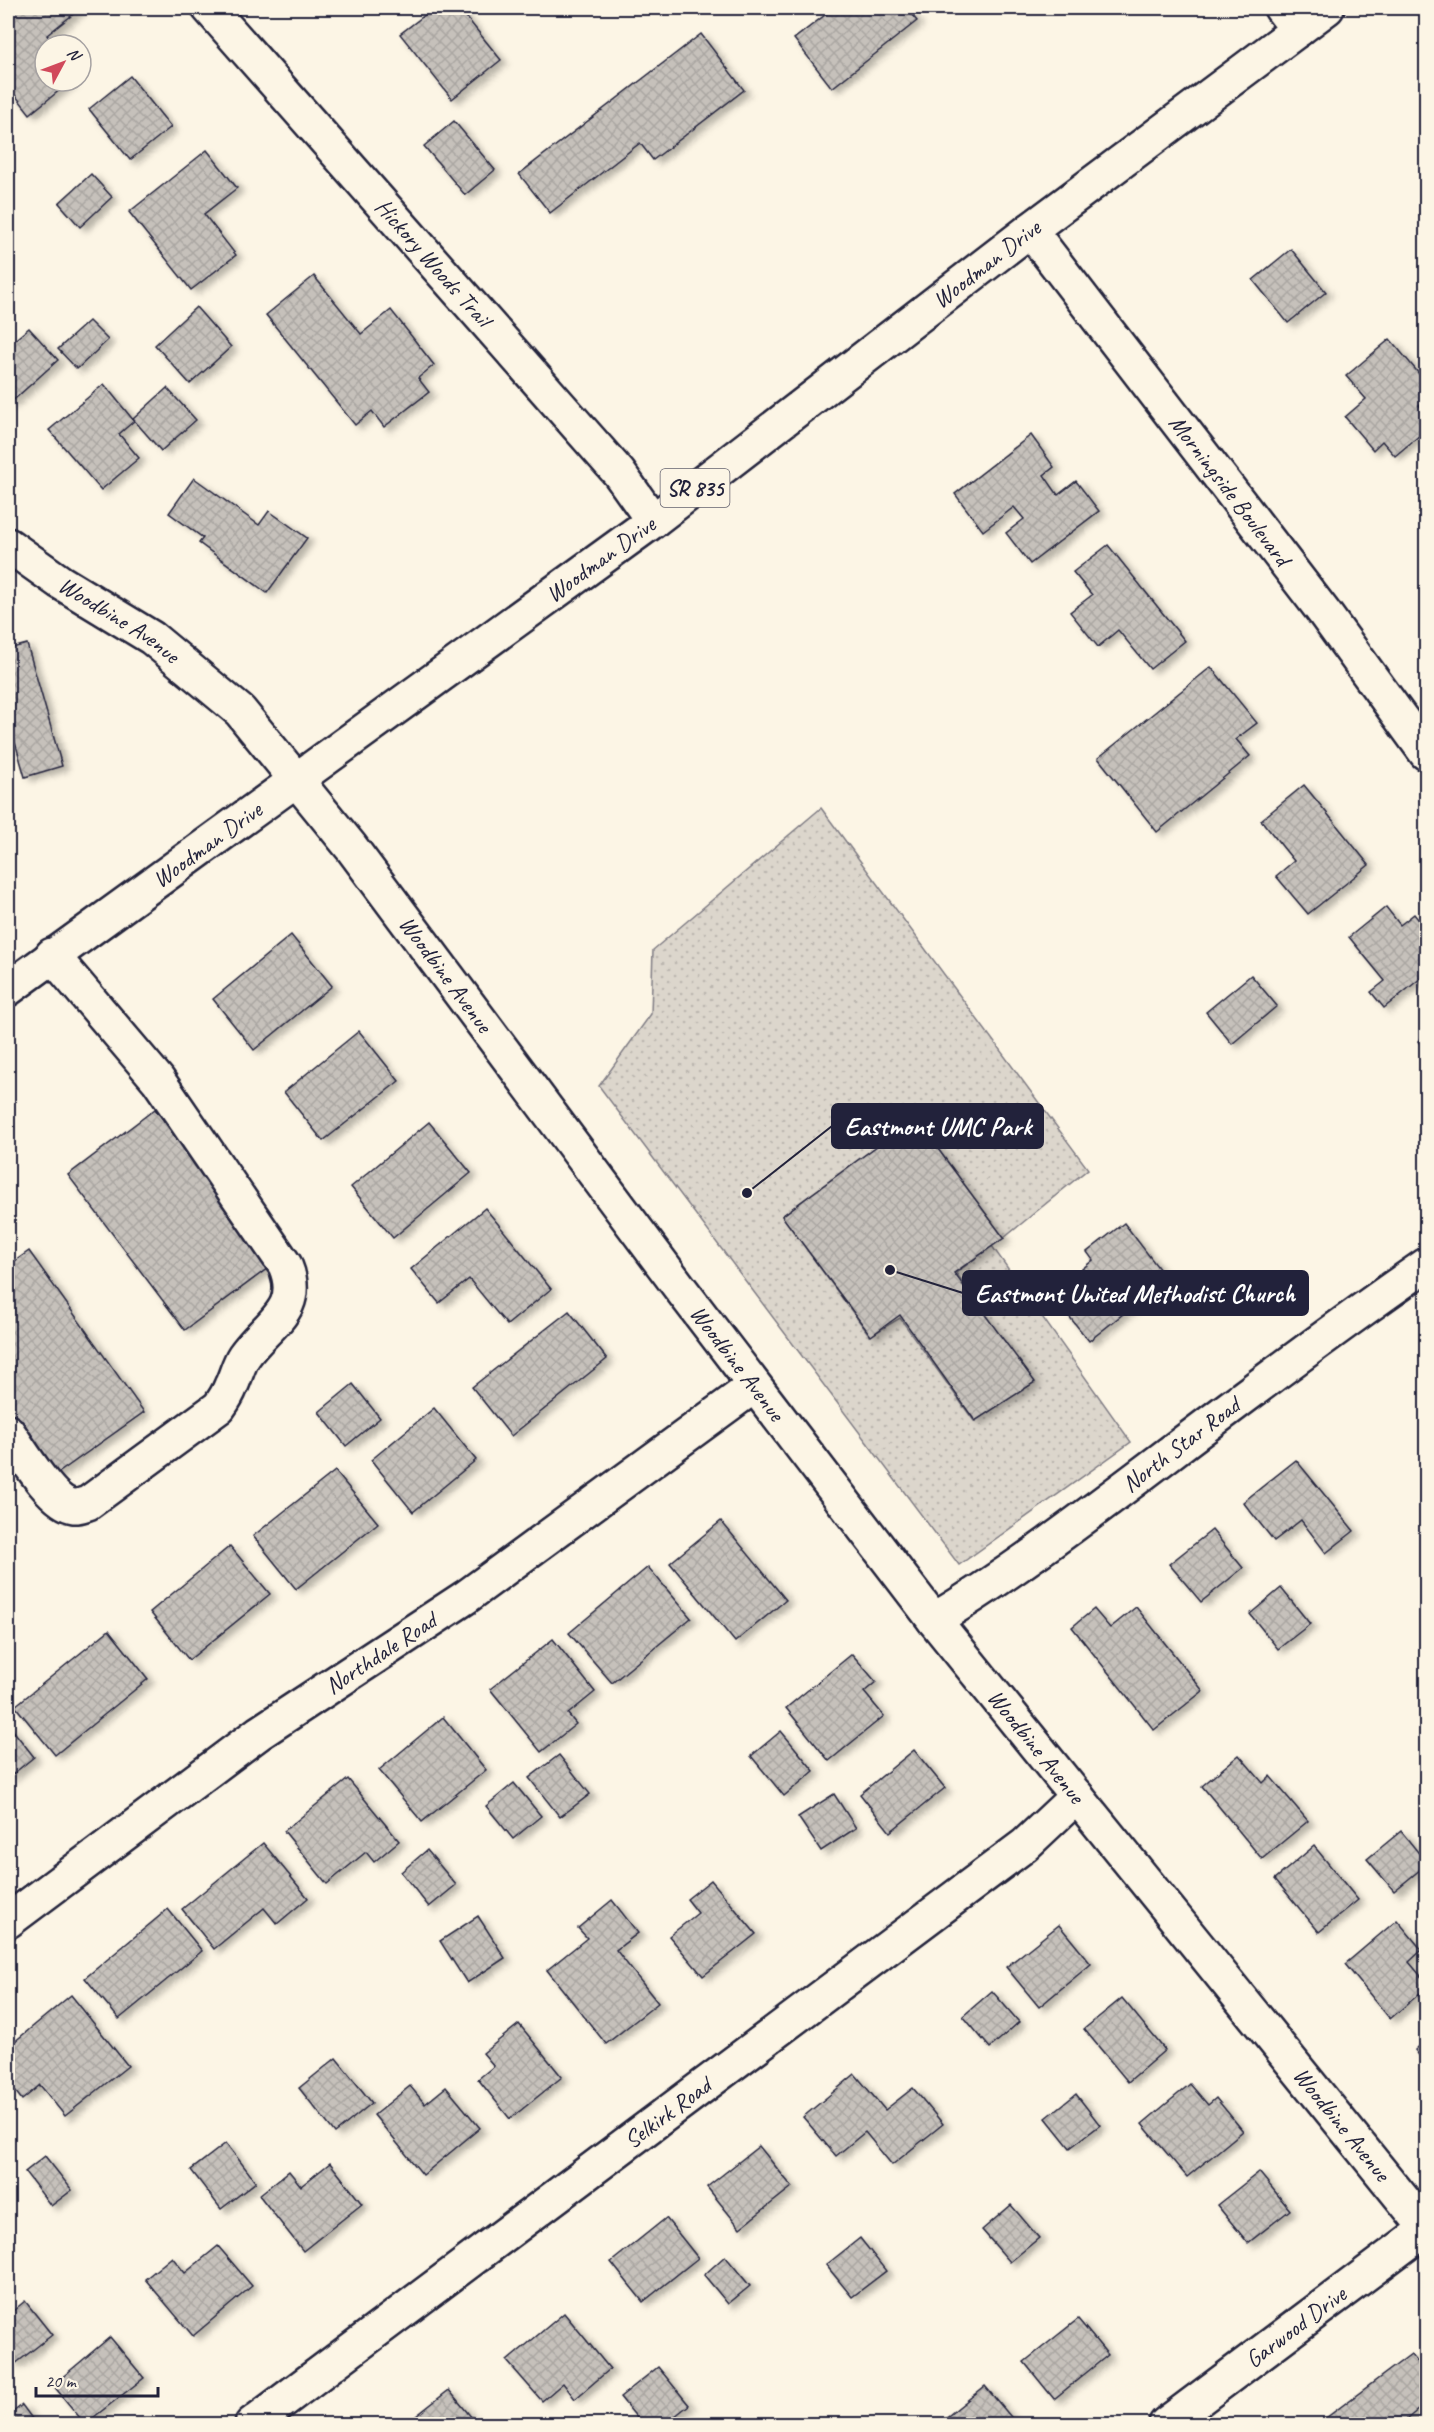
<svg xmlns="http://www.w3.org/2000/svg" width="1434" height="2432" font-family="Caveat,sans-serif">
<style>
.park{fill:url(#park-dots);stroke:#7f7c84;stroke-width:1.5}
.building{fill:url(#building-cross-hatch);stroke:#22223b;stroke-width:1.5;filter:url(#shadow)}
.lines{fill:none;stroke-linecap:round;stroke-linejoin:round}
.minor-casing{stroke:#22223b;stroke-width:38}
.major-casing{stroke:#22223b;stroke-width:38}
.minor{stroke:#fcf5e5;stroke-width:33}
.major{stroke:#fcf5e5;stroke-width:33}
.labels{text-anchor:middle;stroke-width:5;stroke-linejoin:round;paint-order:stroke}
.shield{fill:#fcf5e5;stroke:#63616e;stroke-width:1.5}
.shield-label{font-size:22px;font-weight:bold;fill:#22223b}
.street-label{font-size:24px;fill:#22223b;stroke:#fcf5e5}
.leader{fill:none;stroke:#22223b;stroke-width:2}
.callout-dot{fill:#22223b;stroke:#fcf5e5;stroke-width:2}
.callout{fill:#22223b;stroke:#22223b;stroke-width:2}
.callout-label{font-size:26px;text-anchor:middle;font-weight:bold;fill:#fff}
</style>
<defs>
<pattern id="park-dots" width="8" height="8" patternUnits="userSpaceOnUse" patternTransform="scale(1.5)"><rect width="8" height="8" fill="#dcd6cc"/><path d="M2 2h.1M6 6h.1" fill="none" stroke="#bcb7b0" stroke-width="1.8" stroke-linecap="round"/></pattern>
<pattern id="building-cross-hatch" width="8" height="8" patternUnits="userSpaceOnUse" patternTransform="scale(1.5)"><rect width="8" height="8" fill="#c6c1bb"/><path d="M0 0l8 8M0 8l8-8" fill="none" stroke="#aaa6a2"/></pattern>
<filter id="shadow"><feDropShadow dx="6" dy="4" stdDeviation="3" flood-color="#0004"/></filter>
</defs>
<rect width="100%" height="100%" fill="#fcf5e5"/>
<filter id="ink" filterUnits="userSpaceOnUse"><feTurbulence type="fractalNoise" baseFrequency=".0167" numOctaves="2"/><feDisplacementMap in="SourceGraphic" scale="12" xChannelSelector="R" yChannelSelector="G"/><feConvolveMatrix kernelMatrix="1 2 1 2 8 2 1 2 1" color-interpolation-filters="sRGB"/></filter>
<g filter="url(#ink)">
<polygon class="park" points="821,808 1088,1169 1004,1238 915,1118 782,1216 870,1336 900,1318 974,1421 1031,1380 956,1273 992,1246 1131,1442 959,1565 599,1086 651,1014 653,950"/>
<g class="building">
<polygon points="8,8 81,8 47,35 55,45 45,45 45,81 71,81 30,114 8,86"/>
<polygon points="434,8 459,8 501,60 452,99 400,34"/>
<polygon points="834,8 906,8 917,21 832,88 794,39"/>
<polygon points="701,34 744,90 653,160 640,143 550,213 519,174"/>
<polygon points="130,76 171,127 130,160 89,109"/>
<polygon points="454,121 495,170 465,195 424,146"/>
<polygon points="207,150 237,188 204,214 236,255 191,290 129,212"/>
<polygon points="91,174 112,197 80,227 59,203"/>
<polygon points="1291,249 1326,292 1288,323 1253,280"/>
<polygon points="314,276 361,334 391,310 434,365 418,378 429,392 384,427 372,411 355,425 266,315"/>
<polygon points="196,307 231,347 190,384 155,345"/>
<polygon points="89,321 108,340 77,369 58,349"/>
<polygon points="29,328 58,360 8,405 8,337 12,342"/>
<polygon points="1390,339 1426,382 1426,399 1419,405 1426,414 1426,430 1395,456 1382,441 1373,450 1345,417 1366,399 1346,376"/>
<polygon points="104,384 134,421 119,434 139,458 101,490 49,430"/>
<polygon points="167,388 196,420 161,451 133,419"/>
<polygon points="1031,435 1054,467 1044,475 1058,495 1076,481 1099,511 1030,564 1006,533 1024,519 1014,507 983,531 955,494"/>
<polygon points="194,478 259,525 269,511 307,538 267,593 199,543 203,538 169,513"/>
<polygon points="1426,498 1426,510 1421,503"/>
<polygon points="1108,545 1185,641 1150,669 1118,630 1098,647 1070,612 1092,595 1073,572"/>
<polygon points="27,644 62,766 25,777 8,718 8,649"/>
<polygon points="1211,667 1257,723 1236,739 1250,756 1157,832 1098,758"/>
<polygon points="1304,785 1369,865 1308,914 1276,876 1294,861 1261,820"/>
<polygon points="1386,907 1400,925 1414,914 1426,929 1426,974 1384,1008 1371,992 1385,981 1349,937"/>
<polygon points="291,935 332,986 254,1050 213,999"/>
<polygon points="1251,975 1277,1006 1232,1044 1206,1012"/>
<polygon points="359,1031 399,1081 323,1141 284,1092"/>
<polygon points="1426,1034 1426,1051 1418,1041"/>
<polygon points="155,1109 272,1265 185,1330 68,1175"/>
<polygon points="915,1118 1004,1238 954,1273 1035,1382 975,1421 900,1315 871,1336 782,1216"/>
<polygon points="429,1122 471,1173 393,1238 351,1187"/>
<polygon points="485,1208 551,1289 507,1325 469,1279 439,1303 411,1269"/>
<polygon points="1124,1223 1167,1279 1089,1341 1051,1294 1093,1260 1087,1252"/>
<polygon points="29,1251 144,1412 54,1476 8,1411 8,1266"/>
<polygon points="569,1311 607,1359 511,1436 472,1387"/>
<polygon points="353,1384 380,1418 346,1446 319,1412"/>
<polygon points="434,1408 476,1460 413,1512 371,1460"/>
<polygon points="1296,1460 1354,1531 1326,1553 1301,1520 1274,1541 1243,1502"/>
<polygon points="335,1471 378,1523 296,1589 253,1536"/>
<polygon points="721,1521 786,1600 735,1642 670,1563"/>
<polygon points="1212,1530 1243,1568 1201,1602 1169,1564"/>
<polygon points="230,1546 270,1594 189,1660 150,1612"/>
<polygon points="648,1567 691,1618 612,1683 569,1633"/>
<polygon points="1281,1588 1310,1624 1278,1649 1250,1614"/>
<polygon points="1136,1607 1203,1691 1154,1730 1072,1627 1094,1609 1110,1628"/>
<polygon points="109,1630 148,1679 55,1755 15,1706"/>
<polygon points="553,1639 595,1692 568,1714 576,1724 541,1752 490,1689"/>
<polygon points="852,1654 876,1682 864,1692 884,1716 829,1761 786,1708"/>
<polygon points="443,1717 486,1770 422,1822 379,1770"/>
<polygon points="8,1724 34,1757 8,1778"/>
<polygon points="781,1731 814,1771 784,1796 751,1756"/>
<polygon points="914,1750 945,1788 890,1832 860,1794"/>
<polygon points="559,1755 590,1794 560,1817 529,1778"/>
<polygon points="1239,1755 1263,1783 1270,1776 1308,1821 1262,1859 1202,1786"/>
<polygon points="348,1779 399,1841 374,1862 366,1852 327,1884 284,1831"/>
<polygon points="514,1783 541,1816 513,1839 486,1806"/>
<polygon points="834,1794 856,1828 821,1851 798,1817"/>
<polygon points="1401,1831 1426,1862 1426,1865 1394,1891 1367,1859"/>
<polygon points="263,1843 308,1898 277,1924 264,1908 214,1949 182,1909"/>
<polygon points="1314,1846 1358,1900 1319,1932 1275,1879"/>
<polygon points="427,1850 456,1885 429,1907 401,1872"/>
<polygon points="711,1880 756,1934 703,1976 669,1936 698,1913 687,1899"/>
<polygon points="612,1900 638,1933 616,1950 658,2003 606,2044 547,1970 587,1938 578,1928"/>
<polygon points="168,1909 202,1951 119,2019 85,1978"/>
<polygon points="478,1916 505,1958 467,1983 440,1941"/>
<polygon points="1397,1920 1422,1950 1409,1962 1426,1982 1426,1988 1390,2019 1345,1964"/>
<polygon points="1059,1925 1091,1964 1039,2007 1006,1967"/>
<polygon points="992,1991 1019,2022 990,2048 963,2016"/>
<polygon points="71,1995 128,2066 65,2116 40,2085 22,2100 8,2082 8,2047"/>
<polygon points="1122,1998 1165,2050 1128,2082 1084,2029"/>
<polygon points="519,2024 562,2077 510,2119 478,2079 494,2066 483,2053"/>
<polygon points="1426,2040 1426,2064 1415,2050"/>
<polygon points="336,2058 372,2103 335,2133 299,2088"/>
<polygon points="855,2074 885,2110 913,2088 943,2124 892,2165 865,2132 836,2156 803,2117"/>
<polygon points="1190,2084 1208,2105 1216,2098 1243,2131 1187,2177 1142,2124"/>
<polygon points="410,2086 425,2104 446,2087 480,2128 423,2175 374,2115"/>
<polygon points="1076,2094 1100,2125 1070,2148 1046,2118"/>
<polygon points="226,2143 256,2182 221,2209 191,2170"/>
<polygon points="759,2146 792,2187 740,2228 707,2187"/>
<polygon points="45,2156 72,2190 51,2206 25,2172"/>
<polygon points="330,2163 362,2204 303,2251 259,2195 289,2171 301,2186"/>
<polygon points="1259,2172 1290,2210 1248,2243 1217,2205"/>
<polygon points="1011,2205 1039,2238 1010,2262 982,2230"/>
<polygon points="666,2218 698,2258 643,2302 611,2262"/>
<polygon points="860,2238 886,2271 852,2297 826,2265"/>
<polygon points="218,2246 252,2286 193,2336 145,2279 172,2257 185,2273"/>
<polygon points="725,2256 750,2286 728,2304 704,2275"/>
<polygon points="25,2301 52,2335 15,2364 8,2354 8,2315"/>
<polygon points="564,2313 610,2369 575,2399 563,2383 542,2401 507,2361"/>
<polygon points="1078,2319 1108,2355 1054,2399 1024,2362"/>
<polygon points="110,2337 144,2378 85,2424 53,2385"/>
<polygon points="1411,2354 1426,2373 1426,2403 1407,2419 1411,2424 1318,2424"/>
<polygon points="658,2367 689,2405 665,2424 642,2424 620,2397"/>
<polygon points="985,2386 1016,2423 938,2424"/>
<polygon points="449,2390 477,2424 406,2424"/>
<polygon points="22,2405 36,2424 8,2424 8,2416"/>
<polygon points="524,2418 530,2424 516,2424"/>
</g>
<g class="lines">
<defs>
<g id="minor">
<path id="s1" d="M209,8L619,473L653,521"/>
<polyline points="1281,8 1298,30"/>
<path id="s2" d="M1030,230L1325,614L1426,753"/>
<path id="s3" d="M8,545L60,582L152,638L240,711L351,847L680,1288L934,1620L1426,2228"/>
<path d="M8,1432C20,1449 52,1504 74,1506C78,1507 84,1504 88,1503L219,1407C224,1400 228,1394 231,1386C236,1376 238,1365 244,1356C267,1323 304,1310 285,1265L158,1080L52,955"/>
<path id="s4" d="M934,1620C1012,1573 1085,1517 1158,1462C1246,1395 1335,1328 1426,1265"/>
<path id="s5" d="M8,1921L259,1733L466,1597L754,1386"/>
<path id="s6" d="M252,2424L1025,1845L1077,1796"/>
<path id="s7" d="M1166,2424L1426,2229"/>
</g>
<g id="major">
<path id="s8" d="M8,989L653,521L1030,230L1327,8"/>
</g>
</defs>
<use href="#minor" class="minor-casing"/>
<use href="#major" class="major-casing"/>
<use href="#minor" class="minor"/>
<use href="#major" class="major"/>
</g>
</g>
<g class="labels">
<rect class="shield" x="660.5" y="469" width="69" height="38" rx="4.5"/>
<g class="shield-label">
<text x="695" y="496">SR 835</text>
</g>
<g class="street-label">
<text dy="8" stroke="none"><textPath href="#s1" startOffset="339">Hickory Woods Trail</textPath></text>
<text dy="8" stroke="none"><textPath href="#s8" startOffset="1218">Woodman Drive</textPath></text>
<text dy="8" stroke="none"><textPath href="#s2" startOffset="328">Morningside Boulevard</textPath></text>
<text dy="8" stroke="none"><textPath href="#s8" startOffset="732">Woodman Drive</textPath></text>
<text dy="8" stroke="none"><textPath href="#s3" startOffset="134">Woodbine Avenue</textPath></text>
<text dy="8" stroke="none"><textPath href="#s8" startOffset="246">Woodman Drive</textPath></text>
<text dy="8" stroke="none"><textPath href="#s3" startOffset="620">Woodbine Avenue</textPath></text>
<text dy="8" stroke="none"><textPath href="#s3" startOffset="1106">Woodbine Avenue</textPath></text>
<text dy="8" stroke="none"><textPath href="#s4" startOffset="303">North Star Road</textPath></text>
<text dy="8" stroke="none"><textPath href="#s5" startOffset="459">Northdale Road</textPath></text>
<text dy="8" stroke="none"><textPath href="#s3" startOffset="1592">Woodbine Avenue</textPath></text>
<text dy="8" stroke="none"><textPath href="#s6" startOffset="519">Selkirk Road</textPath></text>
<text dy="8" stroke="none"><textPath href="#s3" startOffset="2078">Woodbine Avenue</textPath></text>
<text dy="8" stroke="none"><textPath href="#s7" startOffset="162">Garwood Drive</textPath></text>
</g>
</g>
<path class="leader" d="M747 1193L832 1126M890 1270L963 1293"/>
<g class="callout-dot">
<circle cx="747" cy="1193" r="6"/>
<circle cx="890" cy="1270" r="6"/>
</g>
<g class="callout">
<rect x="832" y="1104" width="211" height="44" rx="6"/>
<rect x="963" y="1271" width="345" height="44" rx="6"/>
</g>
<g class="callout-label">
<text x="938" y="1135">Eastmont UMC Park</text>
<text x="1135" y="1302">Eastmont United Methodist Church</text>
</g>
<rect width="1434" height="2432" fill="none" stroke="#fcf5e5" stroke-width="30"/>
<rect x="15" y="15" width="1404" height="2402" fill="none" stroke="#22223b" stroke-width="2" filter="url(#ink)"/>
<g transform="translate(63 63) rotate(49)"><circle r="28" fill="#fcf5e5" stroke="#a5a1a1" stroke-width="1.5"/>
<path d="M0-4.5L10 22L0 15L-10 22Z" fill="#d1495b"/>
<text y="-9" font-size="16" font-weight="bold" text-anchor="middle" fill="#22223b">N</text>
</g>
<path d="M36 2387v9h122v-9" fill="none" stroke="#22223b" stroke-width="3"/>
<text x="45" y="2387" font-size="18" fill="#22223b" stroke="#fcf5e5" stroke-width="4.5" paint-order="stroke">20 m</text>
</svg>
